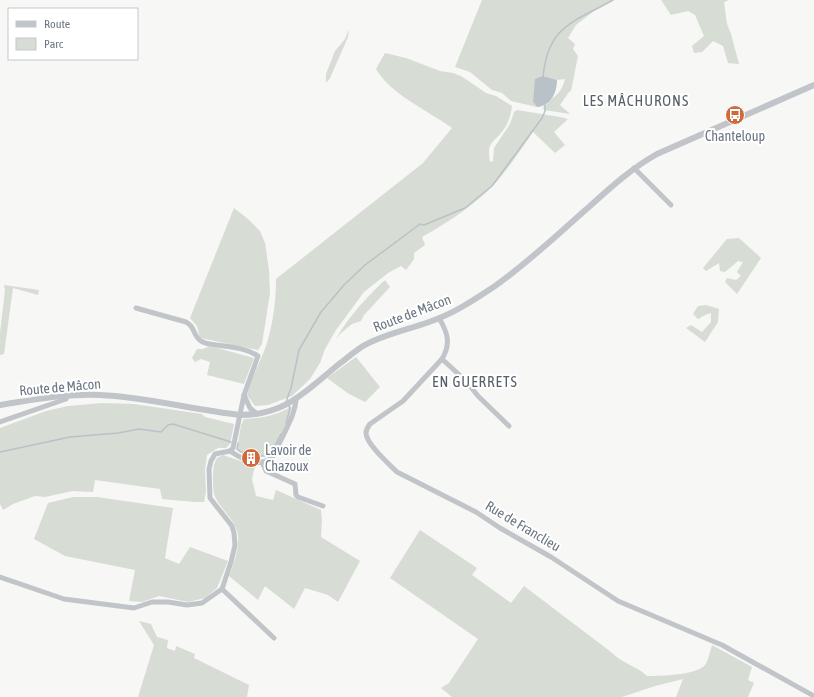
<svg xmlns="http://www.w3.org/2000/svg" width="814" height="697" font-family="'Asap Condensed',sans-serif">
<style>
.green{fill:#d7dcd5}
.water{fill:#b9c2c7}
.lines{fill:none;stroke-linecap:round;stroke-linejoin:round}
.stream{stroke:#b9c2c7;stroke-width:1.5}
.minor{stroke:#c1c4c8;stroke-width:5}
.tertiary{stroke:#c1c4c8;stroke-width:6}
.labels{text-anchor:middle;stroke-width:4;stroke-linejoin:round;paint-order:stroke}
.poi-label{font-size:14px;fill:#6a7683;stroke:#fff}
.street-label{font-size:14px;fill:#6a7683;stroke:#fff}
.neighbourhood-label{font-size:15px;letter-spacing:1px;fill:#576069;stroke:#fff}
</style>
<rect width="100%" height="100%" fill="#f7f7f5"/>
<g class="green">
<path d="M482,0H614L594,11L576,25L568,38L575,44L573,49L578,56L571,91L569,92L560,105L570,114L544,110L543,107C548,104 549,101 553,98C561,91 562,89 565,79L557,80L543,76L533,102L537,107L511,101L502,93L492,90L470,72L455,67Z"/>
<polygon points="661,0 729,0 724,2 727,24 731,34 739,64 728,63 723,46 713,41 702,52 694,53 692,46 704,36 695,15 688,11 671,15"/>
<polygon points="349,29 348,37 330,78 326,83 326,74 335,51 345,39"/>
<path d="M385,53L406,58L440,71L453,73L461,76L486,93L496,96L512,106C511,116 507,127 500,134C497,138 493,140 491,144C488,149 489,156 490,162L493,161L494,148L510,124L514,112L517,110L560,117L568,119L554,132L565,145L555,153L533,132C522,148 511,165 498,180C477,204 450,221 422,237L425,245L414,253V259L406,270L401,266L388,273L364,292L336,330L325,349L320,363L310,379L292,396L268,405L255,406L247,395C251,378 260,363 266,346C273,325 276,301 276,279L423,163L452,128C429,111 390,94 376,69Z"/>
<polygon points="234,208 248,219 260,231 265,243 269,270 270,293 262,344 258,350 200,338 197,326 190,318"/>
<polygon points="739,238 761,258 737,294 725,282 727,278 736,280 741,276 737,272 743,262 738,261 725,272 720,271 719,263 706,271 703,268 727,239"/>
<path d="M385,280L390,287L364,315L361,321L352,324L341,333L336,339C349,316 366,298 385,280Z"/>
<polygon points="4,285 39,290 38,295 13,288 4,354 0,355 0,333 5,290"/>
<polygon points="706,305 719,309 718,322 705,342 686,328 691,325 702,332 711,322 711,313 705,315 698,319 693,314 698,306"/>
<polygon points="210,346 254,358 244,384 207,375 210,362 201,359 195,362 192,358 197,349 203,349"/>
<polygon points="356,357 380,387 365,402 349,394 327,378"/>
<polygon points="102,403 134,404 202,414 205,417 234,424 230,444 226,448 218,448 207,455 205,470 206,492 204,502 195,502 162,499 160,489 95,480 93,492 73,491 45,497 35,496 13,504 3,510 0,504 0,428 46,411 68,406"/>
<path d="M292,406C287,422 279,444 268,456H256L237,450L241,425L244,419C261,418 277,416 292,406Z"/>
<path d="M223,455L255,466L252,479L256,496L273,500L276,490L321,510L322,520L321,537L360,561L338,602L328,595L305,588L294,609L265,586L258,600L229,576C234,563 242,542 236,528C231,516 218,506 214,494C213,489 213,483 213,478C213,470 213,465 217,458Z"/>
<polygon points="73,497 97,497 173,508 165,558 179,564 190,547 228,561 217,588 205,598 188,602 159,596 142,602 129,601 135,570 65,556 34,539 48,503"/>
<path d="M420,530L477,568L472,575L511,603L524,586L611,652C621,663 637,666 647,676C660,676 697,675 705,665C709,659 710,651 712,645L752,667L748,680L754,683L748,697H676L683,679L655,686L622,697H452L441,688L449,683L478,639L390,578Z"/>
<polygon points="139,621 151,624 157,637 168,640 167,648 175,651 176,646 195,654 194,658 249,685 247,697 138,697 154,645"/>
</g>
<path class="water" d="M543,76L557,80C557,92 551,106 537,107L533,102L535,79Z"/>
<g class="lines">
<g class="stream">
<path d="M543,77C548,25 574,22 613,0"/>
<polyline points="286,402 291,388 299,350 321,312 344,285 365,265 420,224 424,225 465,208 492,186 542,118 545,111 545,105"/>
<polyline points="286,424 290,408 288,405"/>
<path d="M238,443L237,449C244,456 258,456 268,456L272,451L281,434"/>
<polyline points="0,452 70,437 118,433 139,429 161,432 168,425 173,424 231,442"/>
</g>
<g class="minor">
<polyline points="634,168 671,205"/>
<path d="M136,308L186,322C195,326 193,336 201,341C205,344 211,344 216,345C230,347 246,348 258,356L244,395"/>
<path d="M439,318C448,333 451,344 442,359L403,401L370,424C368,427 366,429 366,433C366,444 389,464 397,472L476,512L500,528L551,557L618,601L722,645L814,696"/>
<polyline points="442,359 466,381 478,396 509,426"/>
<polyline points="0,422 66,399 67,396"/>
<path d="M230,451C243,460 263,470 275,454C278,450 278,444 281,440C287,427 295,414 296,400"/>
<polyline points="262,462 266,471 295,484 296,495 298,497 323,506"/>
<polyline points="0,577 64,599 134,608 152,602 168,602 187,605 202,603 222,589 231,562 235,545 234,533 232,526 210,498 209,469 211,461 215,454 230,451 233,448 244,395 250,408 257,414"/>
<polyline points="222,589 274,638"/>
</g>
<path class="tertiary" d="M0,405C33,400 67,393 100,395C147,397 193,410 240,415C286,415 306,391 339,364C347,358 355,351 363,346C384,334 407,330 429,322C453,314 474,300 495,286C529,262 559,233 590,206C611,187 632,168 657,154L814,85"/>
</g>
<defs>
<symbol id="bus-disc" viewBox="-11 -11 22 22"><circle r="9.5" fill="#cf6a3d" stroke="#fff"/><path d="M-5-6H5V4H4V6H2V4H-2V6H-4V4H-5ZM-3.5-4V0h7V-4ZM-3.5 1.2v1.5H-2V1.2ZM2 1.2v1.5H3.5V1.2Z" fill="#fff"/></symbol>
<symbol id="building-disc" viewBox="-11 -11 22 22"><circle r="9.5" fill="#cf6a3d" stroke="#fff"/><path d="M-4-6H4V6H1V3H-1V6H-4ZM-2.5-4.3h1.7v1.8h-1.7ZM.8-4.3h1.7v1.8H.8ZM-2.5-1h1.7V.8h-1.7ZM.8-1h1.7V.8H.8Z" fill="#fff"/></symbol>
</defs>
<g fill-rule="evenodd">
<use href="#bus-disc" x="724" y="104" width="22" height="22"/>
<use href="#building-disc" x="240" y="447" width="22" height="22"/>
</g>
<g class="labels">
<g class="poi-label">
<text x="735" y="141">Chanteloup</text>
<text x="265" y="455" text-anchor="start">Lavoir de<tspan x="265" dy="16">Chazoux</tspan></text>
</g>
<g class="street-label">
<text transform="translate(412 313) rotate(-21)" y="5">Route de Mâcon</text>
<text transform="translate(60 387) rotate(-5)" y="5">Route de Mâcon</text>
<text transform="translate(523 526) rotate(31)" y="5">Rue de Franclieu</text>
</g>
<g class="neighbourhood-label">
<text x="636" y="106">LES MÂCHURONS</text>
<text x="475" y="387">EN GUERRETS</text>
</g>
</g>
<rect x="8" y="8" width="130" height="52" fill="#ffffff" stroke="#c3c8cd"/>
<rect x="16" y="21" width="20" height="6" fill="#c1c4c8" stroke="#c3c8cd"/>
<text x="44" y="28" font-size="12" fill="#6a7683">Route</text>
<rect x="16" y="38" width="20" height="12" fill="#d7dcd5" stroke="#c3c8cd"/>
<text x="44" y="48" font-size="12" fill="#6a7683">Parc</text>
</svg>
